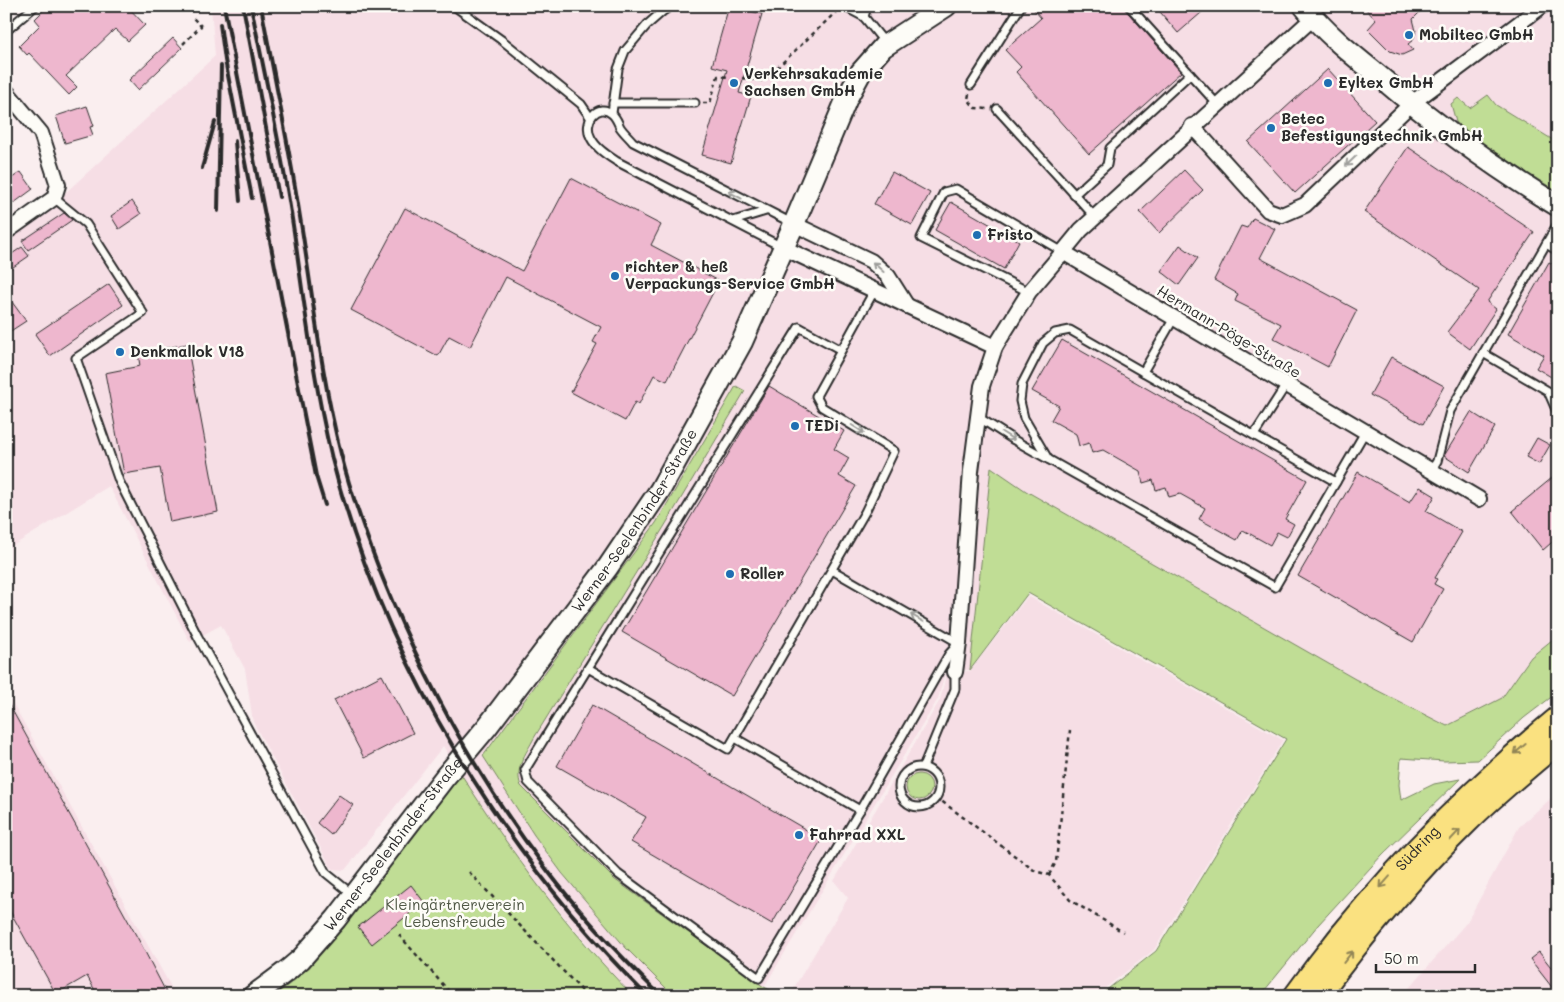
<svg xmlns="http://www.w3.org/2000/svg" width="1564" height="1002" font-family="Mali,sans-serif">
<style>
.built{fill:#f6dee5}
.green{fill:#c0dd95;stroke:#768460}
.building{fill:#eeb7ce;stroke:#2b2b2b}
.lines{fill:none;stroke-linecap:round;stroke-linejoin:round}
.lane-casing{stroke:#2b2b2b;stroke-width:11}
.street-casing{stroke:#2b2b2b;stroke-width:18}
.secondary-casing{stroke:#2b2b2b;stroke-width:24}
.primary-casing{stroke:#2b2b2b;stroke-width:26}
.path{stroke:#2b2b2b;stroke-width:2.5;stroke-dasharray:4 4;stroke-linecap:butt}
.lane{stroke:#fdfcf7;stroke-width:7}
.street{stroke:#fdfcf7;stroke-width:14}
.secondary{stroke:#fdfcf7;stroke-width:20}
.primary{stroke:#fae180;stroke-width:22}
.rail{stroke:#2b2b2b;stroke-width:4}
.oneway{stroke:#9e9e9b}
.oneway2{stroke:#928656}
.poi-dot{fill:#1f6fb2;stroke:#fdfcf7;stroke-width:2}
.labels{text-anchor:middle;stroke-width:5;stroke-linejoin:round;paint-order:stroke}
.poi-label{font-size:15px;font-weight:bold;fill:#2b2b2b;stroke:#fdfcf7;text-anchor:start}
.street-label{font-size:15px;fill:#2b2b2b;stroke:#fdfcf7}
.park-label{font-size:15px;fill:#505846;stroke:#fdfcf7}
</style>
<rect width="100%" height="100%" fill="#faeeef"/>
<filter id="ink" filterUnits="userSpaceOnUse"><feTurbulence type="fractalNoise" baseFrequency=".02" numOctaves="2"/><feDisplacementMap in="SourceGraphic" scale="10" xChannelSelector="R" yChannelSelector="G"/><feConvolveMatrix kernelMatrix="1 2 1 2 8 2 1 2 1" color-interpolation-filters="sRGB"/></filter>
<g filter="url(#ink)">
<g class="built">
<polygon points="211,6 1558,6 1558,635 1531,657 1502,698 1447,726 1355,679 1026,491 991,467 970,670 946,669 938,699 764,987 614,879 521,786 518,779 519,768 534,738 664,527 744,391 736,386 656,523 483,756 534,835 562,873 626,948 674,996 633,996 613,975 542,890 489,818 443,746 345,870 332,869 253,722 245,669 221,625 190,642 109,486 6,550 6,236 64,194 215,56"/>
<polygon points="1028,596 1283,740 1154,950 1095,996 789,996 848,898 834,881 940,700 947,671 955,672 970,671"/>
<polygon points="6,691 146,942 176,996 6,996"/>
<polygon points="1558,792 1558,996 1402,996 1467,922 1519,827"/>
</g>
<g class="green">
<polygon points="1488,95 1496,105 1558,143 1558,192 1489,149 1469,134 1456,122 1451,104 1458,98 1470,108"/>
<path d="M736,386L745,391L664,527L534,738C526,754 514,768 521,786L614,879L764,987L782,996H674L626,948L562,873L534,835L483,756L656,523Z"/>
<polygon points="991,467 1026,491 1355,679 1447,726 1502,698 1531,657 1558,635 1558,692 1524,718 1478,760 1444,761 1401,758 1399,785 1401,800 1434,784 1460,779 1382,855 1318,925 1260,996 1099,996 1156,951 1286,739 1028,593 970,670"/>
<path d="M461,774C511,852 567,929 633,996H274L296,979Z"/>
<circle cx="919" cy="787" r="13"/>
<polygon points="1393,860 1287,996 1281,996 1329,930 1388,862"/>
</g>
<g class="building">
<polygon points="48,6 52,6 56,10 60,6 127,6 145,25 128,41 115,29 66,76 77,87 69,95 29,53 27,55 19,46 40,25 35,19"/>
<polygon points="729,6 762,14 739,93 751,96 731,163 702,155 727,70 712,66"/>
<polygon points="1031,6 1122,6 1181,72 1089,154 1016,72 1021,67 1005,50 1041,18"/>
<polygon points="1155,6 1209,6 1178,33"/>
<polygon points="1363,6 1415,6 1420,12 1413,19 1416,31 1413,40 1408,44 1413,50 1402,55 1390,51 1368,29 1376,20"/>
<polygon points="173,38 182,48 138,90 129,80"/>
<polygon points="1328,69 1375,121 1295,193 1248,142"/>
<polygon points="87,106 94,126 90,127 93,135 65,143 56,116"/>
<polygon points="1408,147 1534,232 1487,302 1496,309 1470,349 1447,332 1479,290 1364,212"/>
<polygon points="1184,170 1203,190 1159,233 1140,212"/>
<polygon points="21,172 33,189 14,203 6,193 6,182"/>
<polygon points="892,172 930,193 912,225 874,204"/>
<polygon points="571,178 661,225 651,245 719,281 667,381 654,375 639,404 635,402 625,421 571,392 597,344 593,342 601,327 506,277 470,347 449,336 438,356 351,310 405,208 522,271"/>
<polygon points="132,201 141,214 119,229 111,216"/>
<polygon points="951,202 1019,241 1004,269 935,230"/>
<polygon points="64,213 72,220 28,250 22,241"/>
<polygon points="1253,218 1275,229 1260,258 1357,310 1328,367 1273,338 1281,324 1235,301 1238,294 1214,280 1241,226 1247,228"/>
<polygon points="1180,245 1198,258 1179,285 1161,271"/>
<polygon points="22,247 29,256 6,272 6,258"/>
<polygon points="1549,262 1558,267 1558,381 1536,368 1544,355 1508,334"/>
<polygon points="109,284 123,305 50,356 35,334"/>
<polygon points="6,294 26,321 6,334"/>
<polygon points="1062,340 1307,480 1285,519 1294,524 1287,537 1277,532 1270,545 1243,530 1237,540 1199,519 1205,508 1180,494 1169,497 1166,487 1156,490 1153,480 1143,483 1140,471 1103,450 1092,453 1089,443 1079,446 1076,434 1051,420 1059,406 1032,391"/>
<polygon points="187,344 218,512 170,522 160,468 124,474 105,373 140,366 138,353"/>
<polygon points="1391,357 1444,386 1423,424 1370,395"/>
<polygon points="769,386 844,431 834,449 849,458 839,476 856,486 732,696 622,632"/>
<polygon points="1471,412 1495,427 1469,472 1444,456"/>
<polygon points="1537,438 1550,445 1539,464 1526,457"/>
<polygon points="1358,472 1410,502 1420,487 1435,496 1426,511 1462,532 1435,578 1437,579 1434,584 1443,589 1413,642 1298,576"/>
<polygon points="1558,473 1558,537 1543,550 1512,511"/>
<polygon points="382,675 413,733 364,758 334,700"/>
<polygon points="6,699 142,946 168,996 98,996 87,976 56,994 6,904"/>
<polygon points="592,705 822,839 772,924 631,842 646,817 557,766"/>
<polygon points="339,795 353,805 331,835 317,823"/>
<polygon points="411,885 424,902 372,944 358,927"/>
<polygon points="1539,952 1558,976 1558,995 1530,959"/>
</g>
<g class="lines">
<defs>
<g id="lane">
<polyline points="454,6 503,41 581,104 590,117"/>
<polyline points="843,6 864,17 885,43"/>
<polyline points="1129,6 1217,104"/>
<polyline points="864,17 867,6"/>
<polyline points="6,31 35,6"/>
<polyline points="971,85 1021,6"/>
<polyline points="613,103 695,103"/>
<polyline points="997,109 1095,217"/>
<polyline points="612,113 618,69 625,51 647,25 663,11 671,6"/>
<polyline points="1074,195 1107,165 1110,148 1190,74"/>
<polyline points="54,198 86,224 143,313 76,358 119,481 198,637 326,873 352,894"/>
<polyline points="733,221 766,211"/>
<polyline points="1546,244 1558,251"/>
<path d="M782,247L616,161C607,155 596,148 591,138C582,122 598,101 612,114C616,117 618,123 620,127C624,133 629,137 633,142L792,223"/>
<polyline points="1029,292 921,238 944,192 956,189 1063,252"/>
<polyline points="841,350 799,327 588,668 728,749 865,512 894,451 822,407 816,396 874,291"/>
<polyline points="1483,353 1548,391 1558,414"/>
<polyline points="1143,372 1336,482"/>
<polyline points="978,417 1014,440 1275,587 1365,432"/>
<polyline points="1254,435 1286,385"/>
<polyline points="1048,459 1024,418 1020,401 1022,384 1043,343 1055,333 1070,330 1143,372 1174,318"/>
<polyline points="1431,471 1437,461 1450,411 1558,223"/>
<polyline points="588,668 525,770 528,782 618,874 759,978 860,810 949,654 959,643 832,570"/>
<polyline points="735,738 860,810"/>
<polyline points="923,767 955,689 955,672"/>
<circle cx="919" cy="787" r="20"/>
</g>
<g id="street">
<polyline points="6,91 41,133 58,185 54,198 6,232"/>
<polyline points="1192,126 1268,210 1282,215 1305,205 1412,103 1542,6"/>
<polyline points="794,224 871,261 888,276 907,306"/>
<polyline points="784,248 995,347"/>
<polyline points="1063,252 1081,230 1313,18"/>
<polyline points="955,672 959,643 971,471 982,386 995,347 1029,292 1063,252 1479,499"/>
</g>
<g id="secondary">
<path d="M1304,6C1325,33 1353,55 1379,76C1435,124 1495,168 1558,206"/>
<path id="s1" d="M253,996L288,970L301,959L336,919L445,777L487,727L608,567L660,490L742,342L794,224L847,98L861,72L883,47L946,6"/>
</g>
<g id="primary">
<path id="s2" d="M1295,996C1370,891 1459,800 1558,718"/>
<path d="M1318,996C1363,935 1413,875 1467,822C1495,794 1527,768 1558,742"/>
</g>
</defs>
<use href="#lane" class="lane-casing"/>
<use href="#street" class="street-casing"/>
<use href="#secondary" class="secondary-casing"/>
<use href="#primary" class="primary-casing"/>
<g class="path">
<polyline points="183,44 201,26 191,16"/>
<polyline points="742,78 763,81 836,12"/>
<polyline points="969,94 968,99 975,108 988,109"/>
<polyline points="703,103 710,103 718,76 729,77"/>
<polyline points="936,797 1035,871 1049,875 1070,900 1123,932"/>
<polyline points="469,872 587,996"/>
<polyline points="1049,875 1056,862 1070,730"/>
<polyline points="399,935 453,996"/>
</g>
<use href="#lane" class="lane"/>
<use href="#street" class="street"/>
<use href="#secondary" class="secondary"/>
<use href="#primary" class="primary"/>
<g class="rail">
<polyline points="224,6 306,425 316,476 325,505"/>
<polyline points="243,6 279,197"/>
<path d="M251,6C266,81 283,157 294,232C305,308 314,384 332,459C383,660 501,850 647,996"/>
<path d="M261,6C274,76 289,146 300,217C313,296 321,376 341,454C351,495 366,535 381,574C423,678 478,780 547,870C581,915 620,956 661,996"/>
<polyline points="220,24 225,60 252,198"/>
<polyline points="235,141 240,201"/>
<polyline points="202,168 215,122"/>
<polyline points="218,211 221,66"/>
</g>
</g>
<defs><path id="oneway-shaft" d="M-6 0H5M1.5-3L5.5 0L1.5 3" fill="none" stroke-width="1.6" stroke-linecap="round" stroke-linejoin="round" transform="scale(1.25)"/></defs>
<g class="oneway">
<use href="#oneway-shaft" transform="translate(1351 161) rotate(136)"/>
<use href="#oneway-shaft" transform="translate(735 195) rotate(-152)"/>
<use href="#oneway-shaft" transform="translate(878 267) rotate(-138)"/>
<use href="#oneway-shaft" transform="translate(858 429) rotate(32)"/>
<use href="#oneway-shaft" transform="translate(1008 436) rotate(32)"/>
<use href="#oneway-shaft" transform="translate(917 618) rotate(-150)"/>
</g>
<g class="oneway2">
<use href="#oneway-shaft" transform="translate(1520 749) rotate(139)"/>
<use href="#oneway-shaft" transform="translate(1455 835) rotate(-47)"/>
<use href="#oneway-shaft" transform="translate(1385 882) rotate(131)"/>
<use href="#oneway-shaft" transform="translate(1348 957) rotate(-52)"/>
</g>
</g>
<g class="poi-dot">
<circle cx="1409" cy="35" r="5"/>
<circle cx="734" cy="83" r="5"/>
<circle cx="1328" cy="83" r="5"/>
<circle cx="1271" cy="128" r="5"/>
<circle cx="977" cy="235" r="5"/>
<circle cx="615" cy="276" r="5"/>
<circle cx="120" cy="352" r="5"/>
<circle cx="795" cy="426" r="5"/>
<circle cx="730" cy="574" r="5"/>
<circle cx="799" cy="835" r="5"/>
</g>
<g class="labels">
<g class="poi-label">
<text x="1419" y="40">Mobiltec GmbH</text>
<text x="744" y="79">Verkehrsakademie<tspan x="744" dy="17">Sachsen GmbH</tspan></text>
<text x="1338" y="88">Eyltex GmbH</text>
<text x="1281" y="124">Betec<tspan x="1281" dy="17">Befestigungstechnik GmbH</tspan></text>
<text x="987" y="240">Fristo</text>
<text x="625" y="272">richter &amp; heß<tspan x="625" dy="17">Verpackungs-Service GmbH</tspan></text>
<text x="130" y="357">Denkmallok V18</text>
<text x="805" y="431">TEDi</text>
<text x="740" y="579">Roller</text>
<text x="809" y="840">Fahrrad XXL</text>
</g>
<g class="street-label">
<text transform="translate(1229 332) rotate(31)" y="5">Hermann-Pöge-Straße</text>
<text dy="5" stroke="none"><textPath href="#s1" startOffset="612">Werner-Seelenbinder-Straße</textPath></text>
<text dy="5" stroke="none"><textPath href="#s1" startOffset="208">Werner-Seelenbinder-Straße</textPath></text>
<text dy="5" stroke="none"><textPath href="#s2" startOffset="192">Südring</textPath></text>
</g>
<g class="park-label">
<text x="455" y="910">Kleingärtnerverein<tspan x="455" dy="17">Lebensfreude</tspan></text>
</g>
</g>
<rect width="1564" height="1002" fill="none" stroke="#fdfcf7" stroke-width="25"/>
<rect x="12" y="12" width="1539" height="977" fill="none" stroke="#2b2b2b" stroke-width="2" filter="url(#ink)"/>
<path d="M1376 964v8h99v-8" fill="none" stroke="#2b2b2b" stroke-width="2.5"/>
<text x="1384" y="964" font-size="15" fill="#2b2b2b" stroke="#fdfcf7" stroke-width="4" paint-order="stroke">50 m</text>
</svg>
